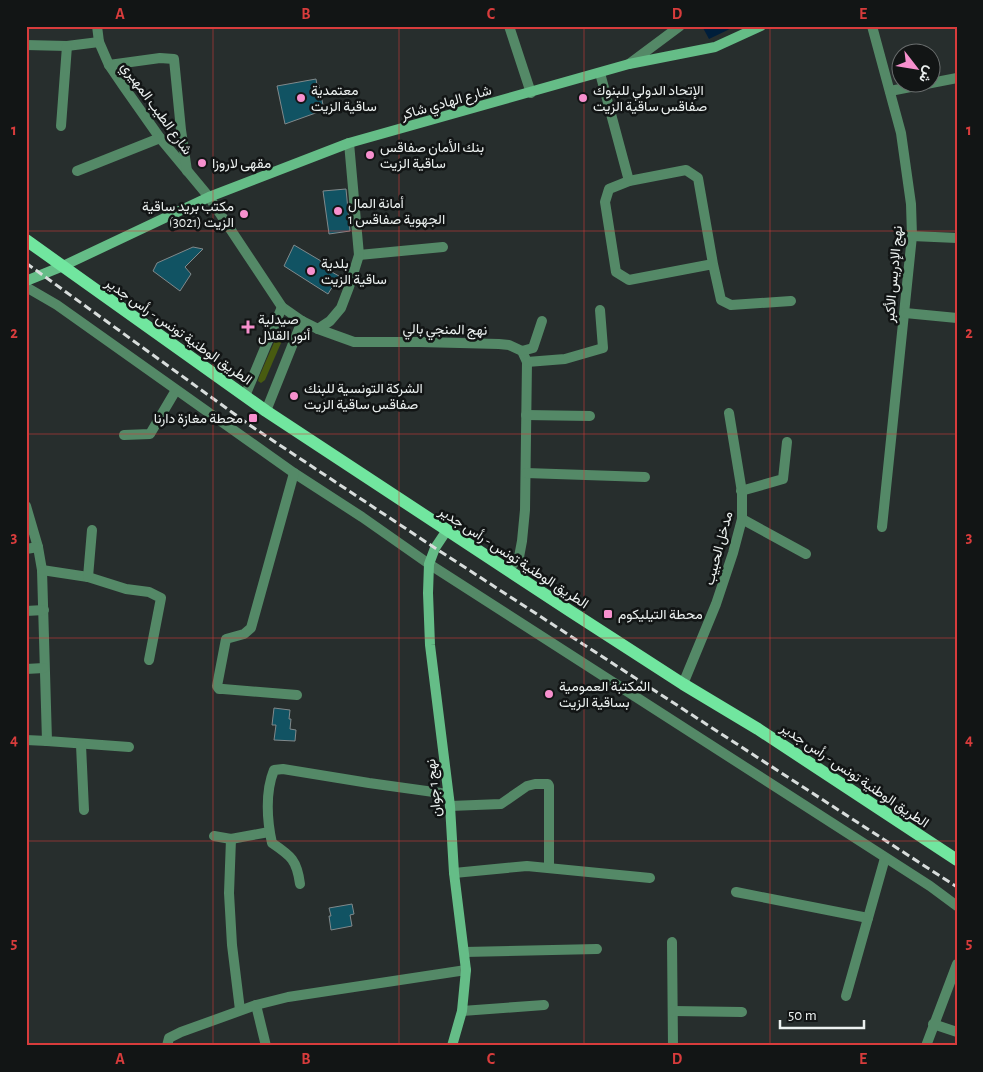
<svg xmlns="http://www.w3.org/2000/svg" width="983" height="1072" font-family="'Alegreya Sans',Vazirmatn,sans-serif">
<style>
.green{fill:#485b10}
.water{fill:#001e3b}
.building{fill:#115363;stroke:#81898b}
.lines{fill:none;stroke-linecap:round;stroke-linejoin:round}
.street{stroke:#548967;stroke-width:10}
.secondary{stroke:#65bd87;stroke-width:10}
.primary{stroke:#71e69f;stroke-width:12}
.rail{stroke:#d8dddc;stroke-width:3;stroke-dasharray:8 4;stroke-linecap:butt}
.grid{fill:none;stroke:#d83c3c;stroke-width:1;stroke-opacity:0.55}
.poi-dot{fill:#f790ce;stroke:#121515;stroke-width:2}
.labels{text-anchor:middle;stroke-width:5;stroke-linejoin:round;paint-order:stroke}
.poi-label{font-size:14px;fill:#ecf1f0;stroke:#121515;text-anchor:start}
.street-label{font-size:14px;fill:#ecf1f0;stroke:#121515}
.neatline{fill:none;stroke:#d83c3c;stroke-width:2}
.grid-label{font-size:16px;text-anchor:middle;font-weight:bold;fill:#d83c3c}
</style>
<rect width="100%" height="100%" fill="#272e2d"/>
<polygon class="green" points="279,331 283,331 284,336 265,380 261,383 258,381 259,377"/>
<polygon class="water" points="702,26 736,26 709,39"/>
<g class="building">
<polygon points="316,79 317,85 319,85 324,110 285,124 277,86"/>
<polygon points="346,189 350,231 329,234 323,191"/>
<polygon points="294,245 321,261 321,266 339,276 328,294 284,266"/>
<polygon points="193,247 203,249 185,267 191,274 180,291 153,271 157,263"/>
<polygon points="274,708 290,710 289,719 291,719 290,729 296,730 295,741 274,740 276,725 272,725"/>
<polygon points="352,904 354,914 350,915 352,926 331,930 329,916 331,916 329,908"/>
</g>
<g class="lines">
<g class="street">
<polyline points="97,26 99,42 109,65 124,87 160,138 209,197 282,307 302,321 318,329 354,342 420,342 499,344 509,345 522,351 527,362 525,510 522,541 519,557 508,570"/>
<polyline points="509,26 531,93"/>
<polyline points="872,26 901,133 911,204 912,236 882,527"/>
<polyline points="26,45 67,46 99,42"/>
<polyline points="629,64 680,26"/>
<polyline points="109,65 160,58 174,59 181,130 187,171"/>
<polyline points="600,73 629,181"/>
<polyline points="890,91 957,78"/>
<polyline points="61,126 67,46"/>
<polyline points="77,171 160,138"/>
<polyline points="912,236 957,238"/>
<polyline points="359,255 443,247"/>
<polyline points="713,264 629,280 616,272 605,202 609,189 629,181 686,170 698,178 713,264 721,300 731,305 791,301"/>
<polyline points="26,287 57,305 294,473 362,517 429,564 930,886 957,906"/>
<polyline points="905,313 957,318"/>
<polyline points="318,329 330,321 341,308 349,287 359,255 349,143"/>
<polyline points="522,351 533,348 542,321"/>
<polyline points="527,362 565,359 603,348 600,310"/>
<polyline points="245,396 282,307"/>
<polyline points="266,411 302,321"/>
<polyline points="526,415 590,416"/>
<polyline points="124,435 150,434 176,390"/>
<polyline points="294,473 251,628 244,634 226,639 217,686 219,689 223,689 297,695"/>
<polyline points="526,473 645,477"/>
<polyline points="741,491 783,479 787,442"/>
<polyline points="26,506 38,547 42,570 47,741 129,747"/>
<polyline points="742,519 806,554"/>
<polyline points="26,549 38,547"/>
<polyline points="42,570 88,577 126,589 149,592 161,598 149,660"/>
<polyline points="88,577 92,530"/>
<polyline points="26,611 44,610"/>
<polyline points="26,669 44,668"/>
<polyline points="683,684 716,604 733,553 742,519 742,492 729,413"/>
<polyline points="26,740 47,741"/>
<polyline points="81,745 84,810"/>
<polyline points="450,806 501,804 527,786 535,784 548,784 549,786 549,867"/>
<polyline points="214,836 231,839 269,832"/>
<polyline points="231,839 229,893 232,945 240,1010"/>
<polyline points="454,873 527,866 650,878"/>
<path d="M300,884C297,860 291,856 272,843C267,821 265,792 274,770L283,769L369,783L448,794"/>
<polyline points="736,892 868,918"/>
<polyline points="672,942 673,1046"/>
<polyline points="464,952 597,949"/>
<polyline points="846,996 885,858"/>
<polyline points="256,1005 266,1046"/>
<polyline points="462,1011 544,1005"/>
<polyline points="673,1011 742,1012"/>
<polyline points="933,1024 957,1032"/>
<polyline points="167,1046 169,1038 181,1032 256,1005 288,997 466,970"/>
<polyline points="926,1046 957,964"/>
</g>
<g class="secondary">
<polyline points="26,281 63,266 209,197 349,143 629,64 715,47 761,26"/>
<polyline points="447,530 435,548 429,564 428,593 430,645 450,806 454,873 466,970 462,1011 452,1046"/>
</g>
<polyline class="primary" points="26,240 266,411 570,611 683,684 758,729 957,860"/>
<polyline class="rail" points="26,263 251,426 435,548 957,887"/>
</g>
<path class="grid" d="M213,26V1046M399,26V1046M584,26V1046M770,26V1046M26,231H957M26,434H957M26,638H957M26,841H957"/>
<g class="poi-dot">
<circle cx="301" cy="98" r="5"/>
<circle cx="583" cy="98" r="5"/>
<circle cx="370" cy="155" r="5"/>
<circle cx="202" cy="163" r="5"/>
<circle cx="338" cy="211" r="5"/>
<circle cx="244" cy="214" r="5"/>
<circle cx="311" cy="271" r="5"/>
<path d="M245.5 319.5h5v5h5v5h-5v5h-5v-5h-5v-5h5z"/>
<circle cx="294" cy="396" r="5"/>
<rect x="248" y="413" width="10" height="10" rx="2.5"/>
<rect x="603" y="609" width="10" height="10" rx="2.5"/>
<circle cx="549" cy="694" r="5"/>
</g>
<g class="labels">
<g class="poi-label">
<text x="311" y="95">معتمدية<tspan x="311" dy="16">ساقية الزيت</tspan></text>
<text x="593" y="95">الإتحاد الدولي للبنوك<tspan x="593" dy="16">صفاقس ساقية الزيت</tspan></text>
<text x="380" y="152">بنك الأمان صفاقس<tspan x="380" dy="16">ساقية الزيت</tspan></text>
<text x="212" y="168">مقهى لاروزا</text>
<text x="348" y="208">أمانة المال<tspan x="348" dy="16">الجهوية صفاقس 1</tspan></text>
<text x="234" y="211" text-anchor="end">مكتب بريد ساقية<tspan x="234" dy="16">الزيت (3021)</tspan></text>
<text x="321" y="268">بلدية<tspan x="321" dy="16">ساقية الزيت</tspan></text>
<text x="258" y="324">صيدلية<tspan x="258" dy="16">أنور القلال</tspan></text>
<text x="304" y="393">الشركة التونسية للبنك<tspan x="304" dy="16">صفاقس ساقية الزيت</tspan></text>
<text x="243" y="423" text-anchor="end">محطة مغازة دارنا</text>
<text x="618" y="619">محطة التيليكوم</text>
<text x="559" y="691">المكتبة العمومية<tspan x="559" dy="16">بساقية الزيت</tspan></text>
</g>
<g class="street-label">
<text transform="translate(446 102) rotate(-16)" y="5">شارع الهادي شاكر</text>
<text transform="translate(157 108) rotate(54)" y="5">شارع الطيب المهيري</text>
<text transform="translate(893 274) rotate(-85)" y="5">نهج الإدريس الأكبر</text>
<text transform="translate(445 329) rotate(1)" y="5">نهج المنجي بالي</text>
<text transform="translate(179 331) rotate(35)" y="5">الطريق الوطنية تونس - رأس جدير</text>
<text transform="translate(718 548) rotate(-75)" y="5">مدخل الحبيب</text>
<text transform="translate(514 557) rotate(33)" y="5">الطريق الوطنية تونس - رأس جدير</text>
<text transform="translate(855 775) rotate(34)" y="5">الطريق الوطنية تونس - رأس جدير</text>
<text transform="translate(433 788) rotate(-96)" y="5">نهج 1 جوان</text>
</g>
</g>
<rect width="983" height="1072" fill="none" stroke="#121515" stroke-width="55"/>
<g transform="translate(916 68) rotate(121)"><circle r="24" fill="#121515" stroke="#696d6d"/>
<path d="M0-4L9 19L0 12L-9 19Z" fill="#f790ce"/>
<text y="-8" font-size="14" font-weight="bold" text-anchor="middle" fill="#ecf1f0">ش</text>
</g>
<path d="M780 1020v8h84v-8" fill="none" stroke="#ecf1f0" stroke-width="2.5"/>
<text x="788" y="1020" font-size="15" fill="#ecf1f0" stroke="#121515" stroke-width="4" paint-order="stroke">50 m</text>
<rect x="28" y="28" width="928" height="1016" class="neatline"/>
<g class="grid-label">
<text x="120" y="19">A</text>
<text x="306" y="19">B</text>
<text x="491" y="19">C</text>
<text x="677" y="19">D</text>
<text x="863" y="19">E</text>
<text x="14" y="135">1</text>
<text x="969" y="135">1</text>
<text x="14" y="338">2</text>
<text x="969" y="338">2</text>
<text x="14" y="542">3</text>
<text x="969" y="542">3</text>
<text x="14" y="745">4</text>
<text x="969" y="745">4</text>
<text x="14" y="948">5</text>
<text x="969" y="948">5</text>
<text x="120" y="1064">A</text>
<text x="306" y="1064">B</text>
<text x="491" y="1064">C</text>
<text x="677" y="1064">D</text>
<text x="863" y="1064">E</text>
</g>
</svg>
